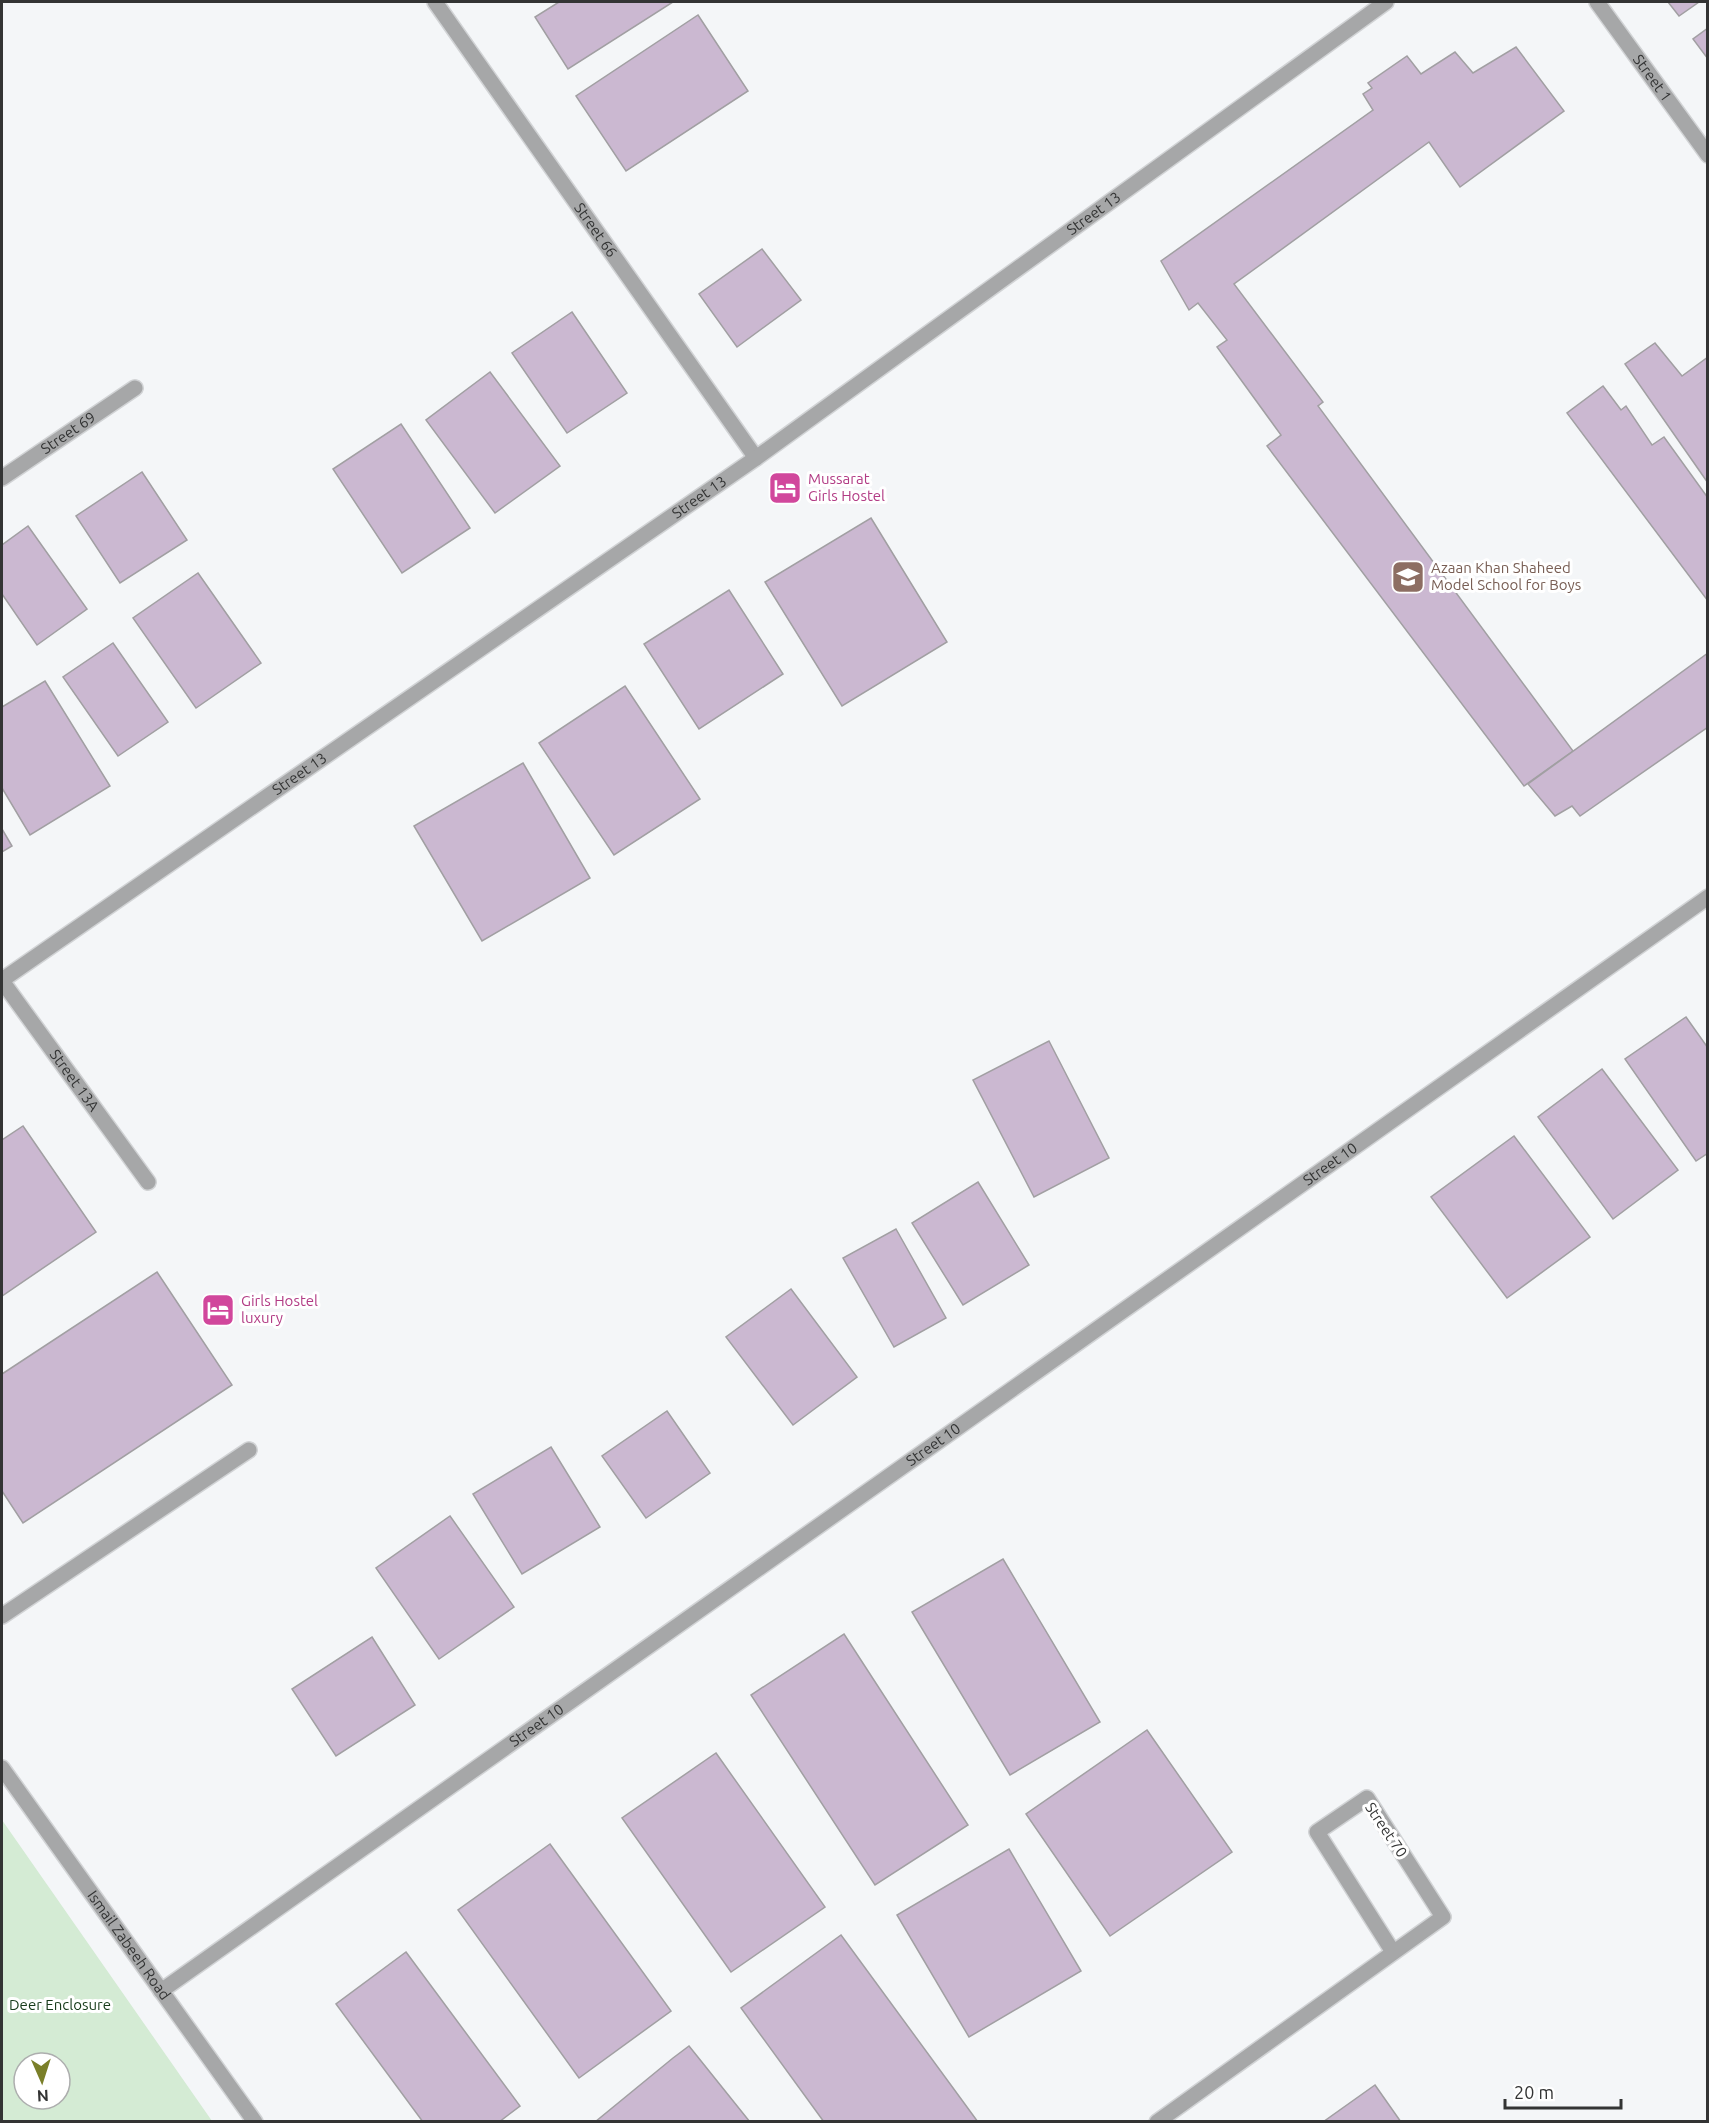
<svg xmlns="http://www.w3.org/2000/svg" width="1709" height="2123" font-family="Ubuntu,sans-serif">
<style>
.green{fill:#d4ebd4;fill-rule:evenodd}
.building{fill:#cbb8d1;stroke:#a19fa2;stroke-width:1.5}
.lines{fill:none;stroke-linecap:round;stroke-linejoin:round}
.minor-casing{stroke:#d1d3d5;stroke-width:18}
.minor{stroke:#a6a7a8;stroke-width:15}
.labels{text-anchor:middle;stroke-width:6;stroke-linejoin:round;paint-order:stroke}
.street-label{font-size:15px;fill:#333434;stroke:#fff}
.hotel-label{font-size:15px;fill:#b23c85;stroke:#fff;text-anchor:start}
.education-label{font-size:15px;fill:#785e54;stroke:#fff;text-anchor:start}
.park-label{font-size:15px;fill:#163a19;stroke:#fff}
</style>
<rect width="100%" height="100%" fill="#f4f6f8"/>
<path class="green" d="M2,1820L212,2121H2ZM24,2063H60V2099H24Z"/>
<g class="building">
<polygon points="559,2 673,2 568,69 535,17"/>
<polygon points="1668,2 1699,2 1679,16"/>
<polygon points="698,15 748,91 626,171 576,96"/>
<polygon points="1708,28 1708,59 1693,39"/>
<polygon points="1516,47 1564,111 1460,187 1429,142 1234,284 1323,402 1318,406 1573,751 1524,786 1267,446 1281,435 1217,347 1227,340 1198,303 1189,310 1161,261 1373,110 1363,94 1372,88 1368,83 1407,56 1421,74 1455,52 1473,73"/>
<polygon points="762,249 801,300 737,347 699,294"/>
<polygon points="572,312 627,393 567,433 512,353"/>
<polygon points="1655,343 1682,376 1708,357 1708,483 1625,364"/>
<polygon points="490,372 560,466 495,513 426,420"/>
<polygon points="1603,386 1621,410 1626,406 1652,445 1664,437 1708,498 1708,601 1567,413"/>
<polygon points="401,424 470,528 402,573 333,469"/>
<polygon points="142,472 187,540 120,583 76,516"/>
<polygon points="871,518 947,642 842,706 765,582"/>
<polygon points="28,526 87,609 37,645 2,594 2,545"/>
<polygon points="198,573 261,663 196,708 133,618"/>
<polygon points="729,590 783,674 699,729 644,644"/>
<polygon points="113,643 168,722 118,756 63,677"/>
<polygon points="1708,653 1708,727 1580,816 1572,806 1555,816 1528,784"/>
<polygon points="45,681 110,786 30,835 2,788 2,707"/>
<polygon points="625,686 700,799 614,855 539,743"/>
<polygon points="523,763 590,878 482,941 414,826"/>
<polygon points="2,829 12,846 2,852"/>
<polygon points="1686,1017 1708,1048 1708,1153 1696,1161 1625,1059"/>
<polygon points="1049,1041 1109,1158 1034,1197 973,1080"/>
<polygon points="1602,1069 1678,1170 1613,1219 1538,1117"/>
<polygon points="23,1126 96,1232 2,1296 2,1140"/>
<polygon points="1514,1136 1590,1237 1507,1298 1431,1197"/>
<polygon points="978,1182 1029,1265 963,1305 912,1223"/>
<polygon points="896,1229 946,1318 894,1347 843,1258"/>
<polygon points="157,1272 232,1385 23,1523 2,1491 2,1374"/>
<polygon points="791,1289 857,1377 793,1425 726,1337"/>
<polygon points="667,1411 710,1473 646,1518 602,1456"/>
<polygon points="551,1447 600,1527 522,1574 473,1494"/>
<polygon points="450,1516 514,1607 439,1659 376,1568"/>
<polygon points="1003,1559 1100,1722 1010,1775 912,1612"/>
<polygon points="844,1634 968,1825 875,1885 751,1695"/>
<polygon points="372,1637 415,1705 336,1756 292,1689"/>
<polygon points="1147,1730 1232,1852 1110,1936 1026,1814"/>
<polygon points="716,1753 825,1907 731,1972 622,1818"/>
<polygon points="550,1844 671,2011 579,2078 458,1910"/>
<polygon points="1009,1849 1081,1971 969,2037 897,1915"/>
<polygon points="841,1935 978,2122 824,2122 741,2008"/>
<polygon points="406,1952 520,2106 499,2122 423,2122 336,2004"/>
<polygon points="689,2046 750,2122 595,2122 673,2058"/>
<polygon points="1375,2085 1401,2122 1323,2122"/>
</g>
<g class="lines">
<defs>
<g id="minor">
<path id="s1" d="M435,2L756,458"/>
<path id="s2" d="M1597,2L1708,155"/>
<path id="s3" d="M2,478L135,388"/>
<path id="s4" d="M2,980L756,458L1386,2"/>
<path id="s5" d="M2,981L148,1182"/>
<polyline points="2,1616 249,1450"/>
<path id="s6" d="M2,1768L255,2122"/>
<path id="s7" d="M161,1991L1708,897"/>
<polyline points="1157,2122 1443,1917 1367,1798 1317,1832 1393,1952"/>
</g>
</defs>
<use href="#minor" class="minor-casing"/>
<use href="#minor" class="minor"/>
</g>
<defs>
<symbol id="hotel-square" viewBox="-11 -11 22 22"><rect x="-9" y="-9" width="18" height="18" rx="4" fill="#d1479c" stroke="#fff"/><path d="M-6-4.5h1.5V1H6V5H4.5V3h-9V5H-6ZM-4 0a1.8 1.8 0 1 1 3.6 0ZM.5 0V-2.5h3Q6-2.5 6 0Z" fill="#fff"/></symbol>
<symbol id="school-square" viewBox="-11 -11 22 22"><rect x="-9" y="-9" width="18" height="18" rx="4" fill="#8d6e63" stroke="#fff"/><path d="M0-5L7-2L0 1L-7-2ZM-4 1L0 2.5L4 1V4Q0 6-4 4Z" fill="#fff"/></symbol>
</defs>
<g fill-rule="evenodd">
<use href="#hotel-square" x="766" y="469" width="38" height="38"/>
<use href="#school-square" x="1389" y="558" width="38" height="38"/>
<use href="#hotel-square" x="199" y="1291" width="38" height="38"/>
</g>
<g class="labels">
<g class="street-label">
<text dy="5" stroke="none"><textPath href="#s2" startOffset="94">Street 1</textPath></text>
<text dy="5" stroke="none"><textPath href="#s4" startOffset="1334">Street 13</textPath></text>
<text dy="5" stroke="none"><textPath href="#s1" startOffset="279">Street 66</textPath></text>
<text dy="5" stroke="none"><textPath href="#s3" startOffset="80">Street 69</textPath></text>
<text dy="5" stroke="none"><textPath href="#s4" startOffset="848">Street 13</textPath></text>
<text dy="5" stroke="none"><textPath href="#s4" startOffset="362">Street 13</textPath></text>
<text dy="5" stroke="none"><textPath href="#s5" startOffset="123">Street 13A</textPath></text>
<text dy="5" stroke="none"><textPath href="#s7" startOffset="1432">Street 10</textPath></text>
<text dy="5" stroke="none"><textPath href="#s7" startOffset="946">Street 10</textPath></text>
<text dy="5" stroke="none"><textPath href="#s7" startOffset="460">Street 10</textPath></text>
<text transform="translate(1386 1830) rotate(56)" y="5">Street 70</text>
<text dy="5" stroke="none"><textPath href="#s6" startOffset="218">Ismail Zabeeh Road</textPath></text>
</g>
<g class="hotel-label">
<text x="808" y="484">Mussarat<tspan x="808" dy="17">Girls Hostel</tspan></text>
<text x="241" y="1306">Girls Hostel<tspan x="241" dy="17">luxury</tspan></text>
</g>
<g class="education-label">
<text x="1431" y="573">Azaan Khan Shaheed<tspan x="1431" dy="17">Model School for Boys</tspan></text>
</g>
<g class="park-label">
<text x="60" y="2010">Deer Enclosure</text>
</g>
</g>
<rect width="1709" height="2123" fill="none" stroke="#333434" stroke-width="6"/>
<g transform="translate(42 2081) rotate(177)"><circle r="28" fill="#ffffff" stroke="#adaeae" stroke-width="1.5"/>
<path d="M0-4.5L10 22L0 15L-10 22Z" fill="#7a7f29"/>
<text y="-9" font-size="16" font-weight="bold" text-anchor="middle" fill="#333434">N</text>
</g>
<path d="M1505 2099v9h116v-9" fill="none" stroke="#333434" stroke-width="3"/>
<text x="1514" y="2099" font-size="18" fill="#333434" stroke="#ffffff" stroke-width="4.5" paint-order="stroke">20 m</text>
</svg>
